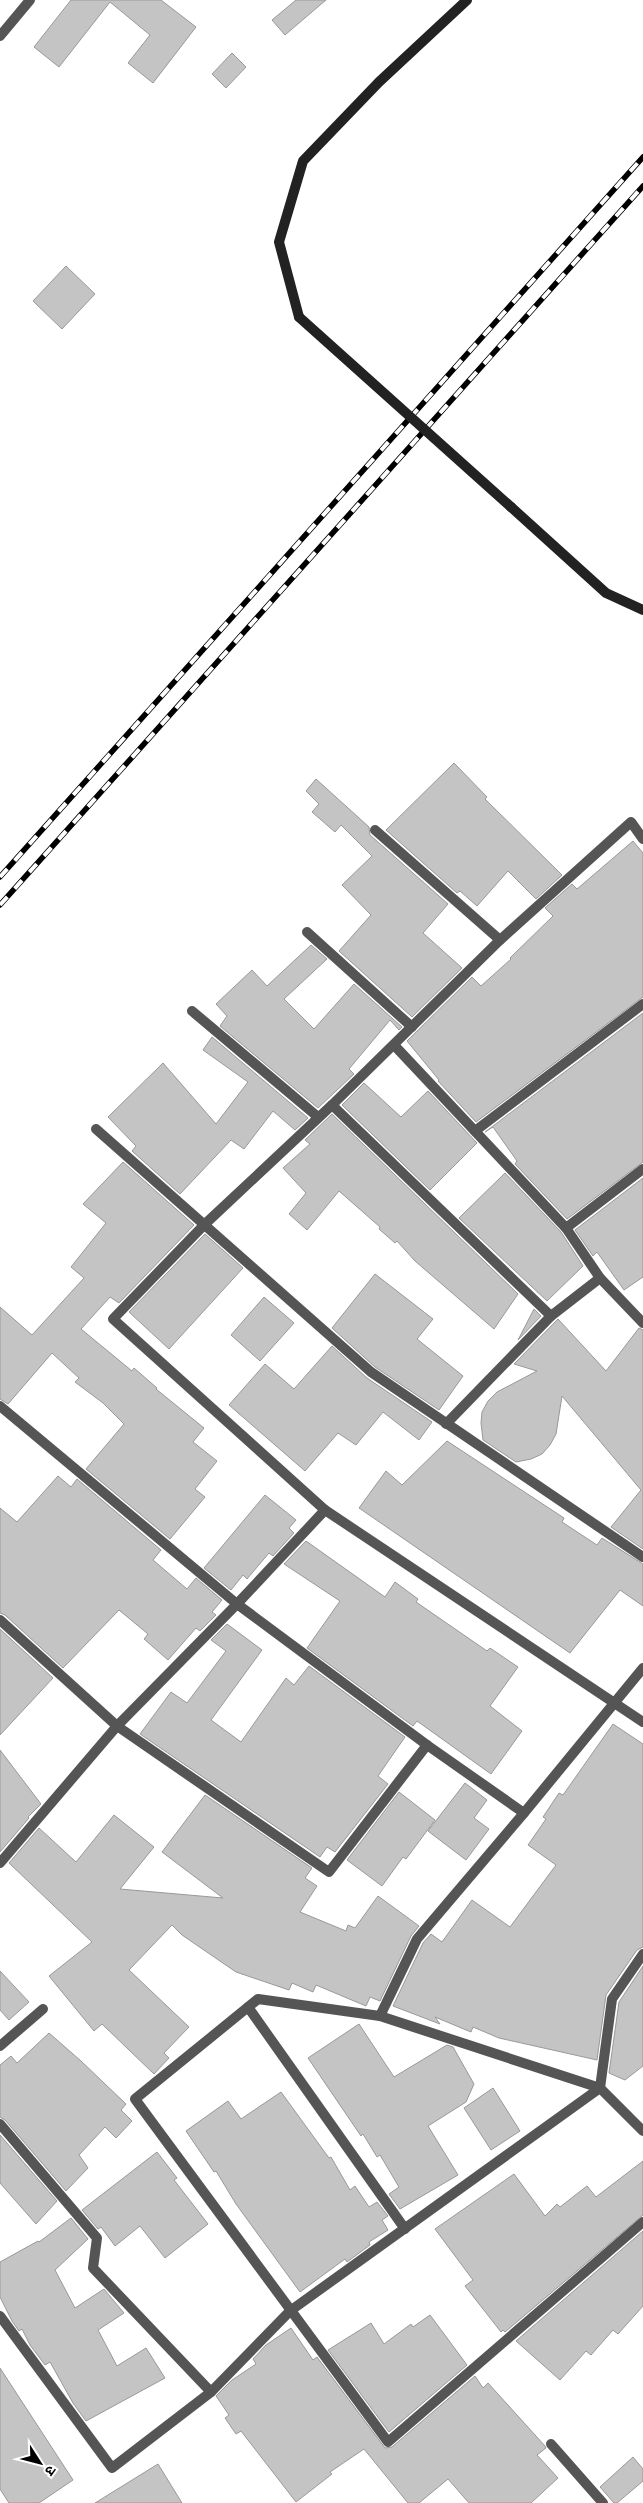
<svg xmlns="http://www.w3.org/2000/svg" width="643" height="2503" font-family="'Noto Sans','Noto Sans Devanagari',sans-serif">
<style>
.building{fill:#c4c4c4;stroke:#999}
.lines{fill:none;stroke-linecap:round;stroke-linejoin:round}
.minor{stroke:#555;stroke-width:10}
.secondary{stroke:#222;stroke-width:10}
.rail-casing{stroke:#000;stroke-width:5.5}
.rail{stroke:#fff;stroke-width:4;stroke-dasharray:11;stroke-linecap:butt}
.secondary-bridge{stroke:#222;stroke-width:10}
</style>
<rect width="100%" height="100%" fill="#fff"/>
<g class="building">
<polygon points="71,0 161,0 196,27 153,83 128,63 150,35 110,2 59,67 34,47"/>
<polygon points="296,0 326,0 285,35 272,20"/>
<polygon points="232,53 246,67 226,88 212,74"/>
<polygon points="66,266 95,294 62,329 33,301"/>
<polygon points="454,763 487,797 485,799 562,875 536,899 508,871 477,906 460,891 457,893 386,830"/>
<polygon points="316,779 369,827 370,835 448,904 423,933 462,968 412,1017 339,951 371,915 342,885 372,856 341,825 335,832 312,812 319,804 306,791"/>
<polygon points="633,841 643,853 643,997 476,1122 438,1081 439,1080 407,1041 472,977 481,986 511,959 510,958 553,916 545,908 572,884 577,889"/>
<polygon points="311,945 327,959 284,999 314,1029 354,984 402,1027 399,1030 390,1020 349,1069 354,1074 318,1108 220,1026 227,1016 216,1004 252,970 267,986"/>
<polygon points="643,1013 643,1162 567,1219 515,1164 517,1161 493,1127 485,1132"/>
<polygon points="212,1037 308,1118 295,1130 273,1111 244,1149 231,1140 180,1194 132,1151 136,1146 108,1117 163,1063 216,1124 248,1082 203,1050"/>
<polygon points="364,1083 401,1117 428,1091 477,1143 430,1190 342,1105"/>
<polygon points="332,1114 518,1294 494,1329 415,1261 397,1241 395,1243 379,1229 380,1227 339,1191 307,1230 289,1214 306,1193 283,1168 310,1144 305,1140"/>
<polygon points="123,1162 194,1225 119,1303 110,1297 81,1329 132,1371 134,1368 157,1388 156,1389 204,1428 193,1442 217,1461 195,1489 205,1497 170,1539 86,1469 124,1424 103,1403 75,1382 79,1378 52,1353 8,1404 0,1399 0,1307 32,1335 84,1278 71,1267 106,1223 83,1204"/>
<polygon points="505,1173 561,1232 583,1266 547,1301 459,1218"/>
<polygon points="643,1178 643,1277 624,1290 597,1252 593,1256 575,1230"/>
<polygon points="205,1234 243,1268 169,1349 129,1312"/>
<polygon points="375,1274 433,1319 417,1339 463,1376 439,1410 375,1367 332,1328"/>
<polygon points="264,1297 294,1323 260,1361 231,1335"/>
<polygon points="534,1309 541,1316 518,1340"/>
<polygon points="558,1319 606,1371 639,1328 643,1330 643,1549 611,1527 641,1490 562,1396 556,1434 550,1445 542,1454 531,1459 516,1462 483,1440 481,1423 482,1412 488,1401 497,1392 537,1371 514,1364"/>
<polygon points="332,1346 367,1378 432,1422 419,1440 383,1412 356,1445 338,1433 305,1471 229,1405 265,1364 294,1389"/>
<polygon points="447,1441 564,1518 562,1522 597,1545 602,1538 643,1564 643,1606 620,1590 570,1653 359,1508 386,1471 402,1485"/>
<polygon points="58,1476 71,1487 77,1479 161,1550 153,1560 187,1589 196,1578 222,1600 212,1612 216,1615 200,1631 196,1628 168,1660 144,1639 148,1634 119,1610 63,1668 5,1615 0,1613 0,1508 17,1522"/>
<polygon points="265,1495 296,1520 289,1528 294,1533 273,1556 269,1553 247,1579 243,1575 231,1590 204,1568"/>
<polygon points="306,1541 385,1597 395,1582 418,1599 416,1602 487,1651 490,1648 518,1667 490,1706 522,1731 491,1774 417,1721 413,1726 307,1648 340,1601 284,1564"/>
<polygon points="227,1624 262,1650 211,1720 241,1742 286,1678 294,1685 309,1666 405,1737 378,1776 388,1784 335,1852 327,1847 320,1857 140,1734 171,1692 187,1703 226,1651 211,1640"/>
<polygon points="0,1629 53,1678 0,1735"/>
<polygon points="613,1724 643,1744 643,1947 637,1950 606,1995 597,2060 499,2038 473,2027 471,2032 435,2017 440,2024 393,2006 423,1943 431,1934 442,1942 472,1900 510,1927 556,1865 528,1845 546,1819 543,1817 559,1793 563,1795"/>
<polygon points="0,1750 41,1804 28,1817 29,1818 0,1852"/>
<polygon points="465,1783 487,1800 474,1818 489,1829 466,1860 428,1831"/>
<polygon points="399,1792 435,1820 406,1859 403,1857 382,1886 347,1860"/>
<polygon points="205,1795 312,1868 305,1878 317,1886 300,1912 346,1931 348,1925 355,1928 378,1896 419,1926 411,1936 380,2001 370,1997 366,2006 316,1985 313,1992 292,1983 289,1990 236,1972 182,1935 172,1925 129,1970 189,2027 164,2053 169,2058 154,2074 102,2024 94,2031 49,1976 92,1942 9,1863 39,1828 76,1862 114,1815 154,1847 120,1889 223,1898 162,1852"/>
<polygon points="643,1966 643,2066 625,2080 609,2073 619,2002"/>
<polygon points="0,1971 29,2002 9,2020 0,2010"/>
<polygon points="359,2024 394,2077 447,2045 453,2047 474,2084 466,2102 428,2126 458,2175 400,2209 389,2194 399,2187 380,2155 377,2157 363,2134 361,2136 308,2058"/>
<polygon points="49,2033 81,2061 126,2104 121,2110 132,2121 116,2138 105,2127 79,2155 88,2168 66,2191 5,2120 0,2117 0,2065 11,2056 17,2063"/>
<polygon points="493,2088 520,2131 491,2150 464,2108"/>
<polygon points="281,2092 329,2158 331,2157 350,2190 355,2186 369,2207 377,2202 388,2216 382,2220 388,2230 369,2242 370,2245 347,2262 345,2259 300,2292 236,2204 216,2171 214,2172 186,2131 228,2101 241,2119"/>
<polygon points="0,2135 57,2201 36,2224 0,2183"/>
<polygon points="157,2152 177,2178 174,2180 208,2224 165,2258 140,2226 115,2246 101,2227 98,2229 82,2210"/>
<polygon points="643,2161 643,2215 505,2332 503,2330 501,2332 465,2286 473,2280 435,2229 514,2174 545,2216 557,2204 560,2207 587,2186 596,2197"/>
<polygon points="71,2218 88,2239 55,2270 75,2308 104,2289 124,2313 98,2330 117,2366 146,2348 165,2378 86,2421 73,2403 50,2362 45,2365 30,2345 22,2329 19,2331 12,2321 0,2297 0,2262 38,2241 39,2242"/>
<polygon points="643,2231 643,2306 618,2334 613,2330 591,2355 586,2351 560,2380 516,2341"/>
<polygon points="430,2315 467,2365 389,2432 328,2350 371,2323 384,2344 411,2324 413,2327"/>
<polygon points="291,2328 313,2360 317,2357 385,2448 392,2447 475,2376 483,2388 488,2383 545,2446 546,2448 537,2455 558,2478 531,2503 469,2503 448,2479 419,2503 408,2503 364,2449 330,2472 332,2474 296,2502 241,2431 236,2434 225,2418 229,2415 216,2396 232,2380 256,2364 253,2359 266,2345"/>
<polygon points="0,2368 73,2480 39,2503 9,2503 0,2489"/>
<polygon points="633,2457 643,2469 643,2481 617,2503 614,2503 600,2487"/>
<polygon points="158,2464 182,2503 95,2503"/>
</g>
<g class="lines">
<g class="minor">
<polyline points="0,36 30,0"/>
<polyline points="375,830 500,940"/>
<polyline points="307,932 412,1027"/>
<polyline points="192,1011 318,1117"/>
<polyline points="394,1045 566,1228 600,1278 643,1323"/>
<polyline points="332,1105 551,1316"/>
<polyline points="96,1129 371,1372 643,1557"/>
<polyline points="475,1131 643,1004"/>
<polyline points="566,1228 643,1169"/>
<polyline points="0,1406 237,1604 427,1745 524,1813"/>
<polyline points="446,1424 551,1316 600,1278"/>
<polyline points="325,1510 113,1319 204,1225 332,1105 500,940 631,822 643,839"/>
<polyline points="0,1620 117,1726 329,1872 427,1745"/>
<polyline points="0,1863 117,1726 237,1604 325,1510 643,1722"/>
<polyline points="248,2007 405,2229"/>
<polyline points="380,2016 417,1939 524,1813 643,1668"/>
<polyline points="0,2046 43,2009"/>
<polyline points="0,2124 97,2238 93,2268 211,2392"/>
<polyline points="643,2131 600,2088 380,2016 258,1999 135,2099 388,2442 643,2222"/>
<polyline points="0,2316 112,2468 211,2392 290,2311 600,2088 612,1999 643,1954"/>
<polyline points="551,2444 603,2503"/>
</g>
<g class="secondary">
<polyline points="299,317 279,242 303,161 379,82 467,0"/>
<polyline points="511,507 606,593 643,610"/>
</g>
<defs>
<g id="rail">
<polyline points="0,877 643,157"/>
<polyline points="0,905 643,186"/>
</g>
</defs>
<use href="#rail" class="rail-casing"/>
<use href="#rail" class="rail"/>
<polyline class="secondary-bridge" points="299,317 511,507"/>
</g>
<g transform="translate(40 2463) rotate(126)" stroke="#ffffff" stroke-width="4" paint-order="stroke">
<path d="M0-4L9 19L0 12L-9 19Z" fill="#000000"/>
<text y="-8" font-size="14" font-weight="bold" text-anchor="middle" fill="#000000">उ</text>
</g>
</svg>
